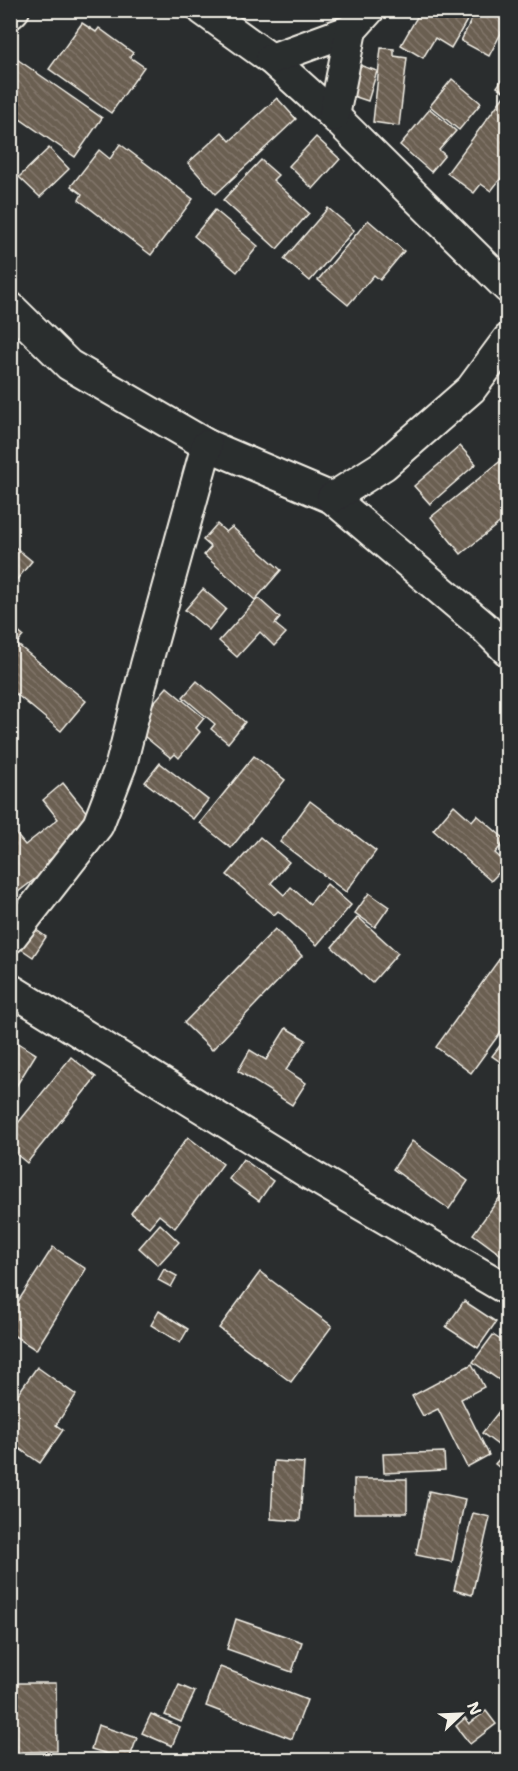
<svg xmlns="http://www.w3.org/2000/svg" width="518" height="1771" font-family="'Shantell Sans',sans-serif">
<style>
.building{fill:url(#building-back-hatch);stroke:#f4f1e8;stroke-width:1.5}
.lines{fill:none;stroke-linecap:round;stroke-linejoin:round}
.minor-casing{stroke:#f4f1e8;stroke-width:34}
.minor{stroke:#2a2d2e;stroke-width:30}
</style>
<defs>
<pattern id="building-back-hatch" width="6" height="6" patternUnits="userSpaceOnUse" patternTransform="scale(1.5)"><rect width="6" height="6" fill="#6b5e51"/><path d="M-1 5l2 2M0 0l6 6M5-1l2 2" fill="none" stroke="#81766a"/></pattern>
</defs>
<rect width="100%" height="100%" fill="#2a2d2e"/>
<filter id="ink" filterUnits="userSpaceOnUse"><feTurbulence type="fractalNoise" baseFrequency=".0167" numOctaves="2"/><feDisplacementMap in="SourceGraphic" scale="12" xChannelSelector="R" yChannelSelector="G"/><feConvolveMatrix kernelMatrix="1 2 1 2 8 2 1 2 1" color-interpolation-filters="sRGB"/></filter>
<g filter="url(#ink)">
<g class="building">
<polygon points="421,10 473,10 451,48 435,38 423,58 401,45"/>
<polygon points="476,10 497,10 508,16 508,20 489,56 461,41"/>
<polygon points="82,23 96,32 99,28 133,53 130,57 144,67 111,113 49,69"/>
<polygon points="381,48 394,49 394,56 407,58 399,126 373,122"/>
<polygon points="11,55 102,118 75,157 10,112"/>
<polygon points="359,65 377,71 368,101 350,95"/>
<polygon points="508,71 508,94 497,87"/>
<polygon points="452,79 481,103 459,130 430,106"/>
<polygon points="504,96 508,99 508,169 491,191 481,184 474,193 447,173"/>
<polygon points="277,98 296,119 216,194 188,163 222,132 230,141"/>
<polygon points="430,109 456,131 439,150 445,155 431,172 400,145"/>
<polygon points="316,137 340,159 313,189 289,166"/>
<polygon points="120,144 193,199 151,255 79,200 82,194 71,186 99,150 110,159"/>
<polygon points="49,148 69,169 40,197 19,177"/>
<polygon points="261,160 278,175 273,180 309,213 277,249 223,200"/>
<polygon points="328,208 354,230 310,281 284,259"/>
<polygon points="215,210 258,246 237,272 194,236"/>
<polygon points="368,220 404,251 380,280 374,275 348,305 318,280"/>
<polygon points="460,446 476,464 430,504 414,486"/>
<polygon points="508,455 508,516 461,554 431,517"/>
<polygon points="217,524 226,532 232,527 281,570 255,600 204,555 211,547 203,540"/>
<polygon points="10,543 32,561 10,588"/>
<polygon points="203,589 226,609 209,630 185,610"/>
<polygon points="258,598 280,618 275,624 286,633 274,646 260,632 237,657 219,641"/>
<polygon points="10,625 23,636 10,651"/>
<polygon points="18,645 86,701 61,731 10,689 10,654"/>
<polygon points="197,681 245,722 228,743 211,729 215,724 183,697"/>
<polygon points="167,687 204,718 196,728 200,732 179,758 175,754 171,758 133,727"/>
<polygon points="254,756 285,780 231,848 200,823"/>
<polygon points="160,763 208,800 193,819 145,782"/>
<polygon points="63,783 95,823 48,861 56,871 43,881 39,876 10,898 10,827 25,845 58,819 43,800"/>
<polygon points="310,801 376,851 346,892 280,842"/>
<polygon points="454,805 472,821 477,815 506,840 495,853 507,864 491,881 433,830"/>
<polygon points="260,837 289,862 271,883 284,895 291,887 310,904 327,884 351,905 317,945 278,911 274,915 227,875"/>
<polygon points="369,893 389,907 375,927 355,913"/>
<polygon points="358,917 398,953 372,983 332,947"/>
<polygon points="28,924 46,937 33,957 14,944"/>
<polygon points="275,929 302,956 212,1050 184,1023"/>
<polygon points="508,947 508,1022 471,1073 436,1047"/>
<polygon points="286,1028 306,1040 286,1070 306,1083 292,1105 238,1071 250,1050 266,1060"/>
<polygon points="508,1035 508,1067 492,1056"/>
<polygon points="10,1038 36,1054 10,1096"/>
<polygon points="71,1057 96,1077 27,1163 10,1149 10,1133"/>
<polygon points="188,1137 223,1164 175,1228 159,1215 149,1227 131,1213"/>
<polygon points="412,1141 468,1181 449,1209 393,1169"/>
<polygon points="243,1159 273,1181 259,1201 229,1179"/>
<polygon points="503,1193 508,1196 508,1260 473,1234"/>
<polygon points="160,1224 179,1242 158,1265 139,1248"/>
<polygon points="53,1247 86,1269 36,1350 10,1333 10,1314"/>
<polygon points="164,1269 177,1276 171,1287 158,1280"/>
<polygon points="260,1272 332,1326 291,1382 219,1328"/>
<polygon points="464,1301 496,1322 478,1348 446,1327"/>
<polygon points="159,1311 188,1329 180,1343 151,1325"/>
<polygon points="493,1335 508,1345 508,1386 473,1362"/>
<polygon points="472,1364 484,1387 461,1399 489,1455 467,1467 438,1409 423,1416 412,1396"/>
<polygon points="37,1367 76,1395 56,1425 63,1430 40,1463 10,1442 10,1405"/>
<polygon points="508,1400 508,1433 498,1445 482,1433"/>
<polygon points="508,1449 508,1474 495,1464"/>
<polygon points="444,1452 445,1470 384,1473 383,1454"/>
<polygon points="274,1461 304,1463 300,1521 271,1519"/>
<rect x="354" y="1479" width="53" height="34"/>
<polygon points="429,1491 465,1499 452,1562 416,1555"/>
<polygon points="473,1513 490,1517 472,1595 454,1590"/>
<polygon points="236,1619 302,1642 292,1672 227,1649"/>
<polygon points="220,1667 307,1700 292,1739 206,1706"/>
<polygon points="14,1683 56,1683 57,1751 16,1752"/>
<polygon points="179,1685 195,1692 181,1722 165,1715"/>
<polygon points="486,1711 496,1724 470,1744 456,1726 465,1718 469,1724"/>
<polygon points="151,1714 180,1727 172,1746 142,1733"/>
<polygon points="98,1725 137,1738 129,1760 91,1749"/>
</g>
<g class="lines">
<defs>
<g id="minor">
<polyline points="203,10 271,59 334,116 508,288"/>
<polyline points="10,14 14,10"/>
<polyline points="271,59 351,30 369,10"/>
<polyline points="334,116 351,30"/>
<polyline points="10,307 69,365 207,445 332,498 483,626 508,651"/>
<polyline points="332,498 384,465 471,389 508,339"/>
<polyline points="10,938 98,825 121,765 146,665 207,445"/>
<polyline points="10,989 316,1178 508,1290"/>
</g>
</defs>
<use href="#minor" class="minor-casing"/>
<use href="#minor" class="minor"/>
</g>
</g>
<rect width="518" height="1771" fill="none" stroke="#2a2d2e" stroke-width="36"/>
<rect x="18" y="18" width="482" height="1735" fill="none" stroke="#f4f1e8" stroke-width="2" filter="url(#ink)"/>
<g transform="translate(461 1714) rotate(67)" stroke="#2a2d2e" stroke-width="4.5" paint-order="stroke">
<path d="M0-4.5L10 22L0 15L-10 22Z" fill="#f4f1e8"/>
<text y="-9" font-size="16" font-weight="bold" text-anchor="middle" fill="#f4f1e8">N</text>
</g>
</svg>
